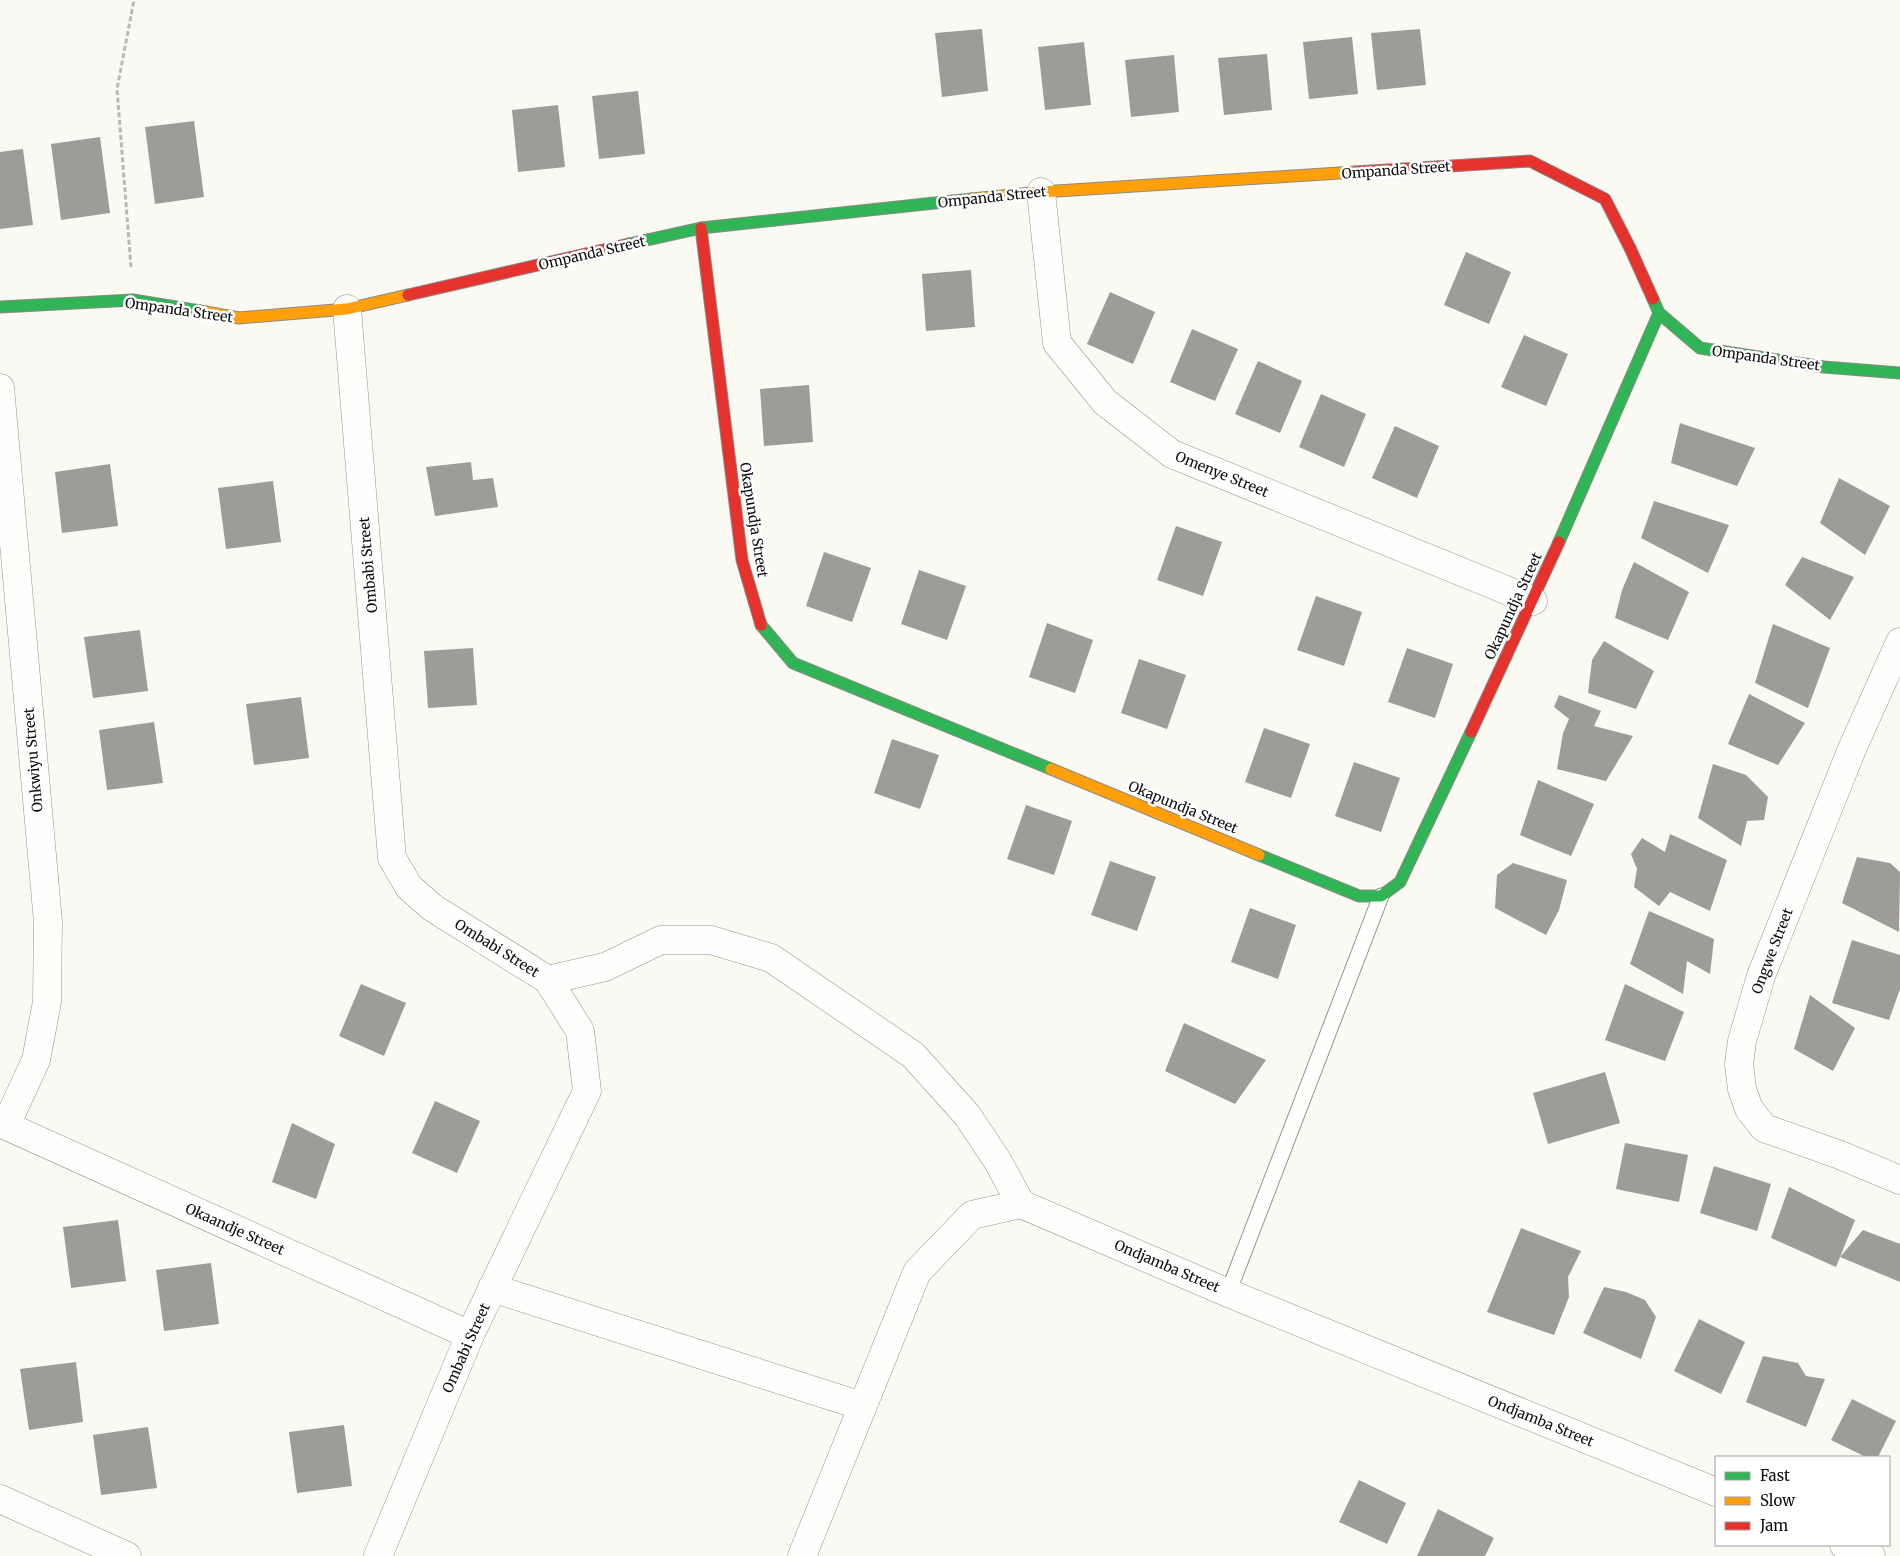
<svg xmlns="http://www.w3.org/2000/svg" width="1900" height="1556" font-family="Merriweather,serif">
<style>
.building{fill:#9e9c98}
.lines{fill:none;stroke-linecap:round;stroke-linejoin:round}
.lane-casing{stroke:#949490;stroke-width:17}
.street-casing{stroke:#949490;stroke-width:29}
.fast-casing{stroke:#8b8a87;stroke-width:13}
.slow-casing{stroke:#8b8a87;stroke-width:13}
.jam-casing{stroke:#8b8a87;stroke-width:13}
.path{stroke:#b8b8b6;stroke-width:3;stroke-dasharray:5 2.5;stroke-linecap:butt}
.lane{stroke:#fefefd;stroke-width:15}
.street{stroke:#fefefd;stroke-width:28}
.fast{stroke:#30b455;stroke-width:11}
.slow{stroke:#ff9f0a;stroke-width:11}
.jam{stroke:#e5322d;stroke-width:11}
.labels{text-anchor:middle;stroke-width:5;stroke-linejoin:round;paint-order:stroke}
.street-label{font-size:14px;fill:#0d0d0d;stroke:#fff}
</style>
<rect width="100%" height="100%" fill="#fbfaf2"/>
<g class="building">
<polygon points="982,29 988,91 942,97 935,33"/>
<polygon points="1420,29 1426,85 1377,90 1371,33"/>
<polygon points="1352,37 1358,94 1309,99 1303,42"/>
<polygon points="1084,42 1091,105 1045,110 1038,47"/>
<polygon points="1267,54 1272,110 1224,115 1218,58"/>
<polygon points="1174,55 1179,112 1131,117 1125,60"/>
<polygon points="638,91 645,154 599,159 592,96"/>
<polygon points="558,105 565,167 518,172 512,110"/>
<polygon points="194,121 204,197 155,204 145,127"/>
<polygon points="100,137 110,213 61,220 51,144"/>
<polygon points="23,149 33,225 0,229 0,152"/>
<polygon points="1466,252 1511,272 1489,324 1444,305"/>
<polygon points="971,270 975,327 926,331 922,274"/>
<polygon points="1110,292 1155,312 1133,364 1087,344"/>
<polygon points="1192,329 1238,349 1215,401 1170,382"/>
<polygon points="1524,335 1568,354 1546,406 1501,387"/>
<polygon points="1258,361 1302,381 1280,433 1235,414"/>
<polygon points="809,385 813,442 764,446 760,389"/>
<polygon points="1321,394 1366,414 1344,467 1299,447"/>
<polygon points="1680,423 1755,448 1737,486 1671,463"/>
<polygon points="1395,426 1439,446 1417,498 1372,478"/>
<polygon points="471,462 473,480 493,478 498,507 435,516 426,467"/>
<polygon points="110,464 118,526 62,533 55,472"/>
<polygon points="1839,478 1890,506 1865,555 1820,523"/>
<polygon points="273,481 281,542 226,549 218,488"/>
<polygon points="1654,501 1729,525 1708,573 1641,538"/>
<polygon points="1176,526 1222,542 1203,596 1157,580"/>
<polygon points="824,552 871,568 852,622 806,606"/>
<polygon points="1802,557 1854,577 1830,620 1785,585"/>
<polygon points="1634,562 1689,592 1668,640 1615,618 1622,590"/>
<polygon points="919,570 966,586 947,640 901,624"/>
<polygon points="1316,596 1362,612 1344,666 1297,650"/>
<polygon points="1047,623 1093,640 1075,693 1029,677"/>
<polygon points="1773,624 1830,648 1808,708 1755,683"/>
<polygon points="140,630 148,691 93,698 84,637"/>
<polygon points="1604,641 1654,671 1636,709 1588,693 1592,660"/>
<polygon points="473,648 477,705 428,708 424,651"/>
<polygon points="1407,648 1453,664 1435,718 1388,702"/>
<polygon points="1139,659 1186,675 1167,729 1121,713"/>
<polygon points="1749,694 1805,723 1778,765 1728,744"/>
<polygon points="1559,695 1601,711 1594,726 1633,736 1606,781 1557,769 1563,733 1569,719 1554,707"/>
<polygon points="301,697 309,758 254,765 246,704"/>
<polygon points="154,722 163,783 107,790 99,730"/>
<polygon points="1264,728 1310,744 1291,798 1245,782"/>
<polygon points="892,739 939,755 920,809 874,793"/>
<polygon points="1354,762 1400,778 1381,832 1335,816"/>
<polygon points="1713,764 1746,775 1768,797 1764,820 1747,821 1741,846 1698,818"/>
<polygon points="1538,780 1594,804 1571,856 1520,835"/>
<polygon points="1026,805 1072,821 1054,875 1007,859"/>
<polygon points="1670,834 1727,860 1710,911 1670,892 1659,906 1634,887 1637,869 1631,854 1642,838 1665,852"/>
<polygon points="1857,857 1890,863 1900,872 1899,932 1842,903"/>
<polygon points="1110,861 1156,877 1137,931 1091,915"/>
<polygon points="1513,863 1567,880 1559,910 1546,935 1495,908 1497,875"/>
<polygon points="1250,908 1296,925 1278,979 1231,962"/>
<polygon points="1649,911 1714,939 1710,974 1687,961 1683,994 1630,964"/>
<polygon points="1852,940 1900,955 1900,989 1889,1020 1832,1003"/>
<polygon points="361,984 406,1003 384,1056 339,1036"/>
<polygon points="1625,984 1684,1012 1665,1061 1605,1040"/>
<polygon points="1810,995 1855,1028 1833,1071 1794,1049"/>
<polygon points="1184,1023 1266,1060 1235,1104 1165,1071"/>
<polygon points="1605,1072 1620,1123 1548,1144 1533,1093"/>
<polygon points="435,1101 480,1121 457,1173 412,1153"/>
<polygon points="292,1123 335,1144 316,1199 272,1182"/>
<polygon points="1625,1143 1688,1155 1679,1202 1616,1189"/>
<polygon points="1714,1166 1771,1184 1757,1231 1700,1213"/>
<polygon points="1789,1187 1855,1220 1836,1267 1771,1238"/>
<polygon points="118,1220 126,1281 71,1288 63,1227"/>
<polygon points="1521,1228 1581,1251 1568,1277 1569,1297 1554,1335 1487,1312"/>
<polygon points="1863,1230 1900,1244 1900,1282 1840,1257"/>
<polygon points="211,1263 219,1324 164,1331 156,1270"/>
<polygon points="1604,1287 1626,1292 1645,1300 1656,1317 1641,1359 1583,1333"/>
<polygon points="1699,1319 1745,1342 1721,1394 1674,1371"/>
<polygon points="1763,1356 1798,1363 1806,1376 1825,1379 1806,1427 1746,1402"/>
<polygon points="76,1362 83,1422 29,1430 20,1369"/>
<polygon points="1852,1399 1896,1421 1878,1457 1866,1457 1831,1440"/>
<polygon points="344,1425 352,1486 297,1493 289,1432"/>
<polygon points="148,1427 157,1488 101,1495 93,1435"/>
<polygon points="1359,1480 1406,1503 1387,1544 1339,1522"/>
<polygon points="1438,1509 1494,1538 1485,1556 1417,1556"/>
</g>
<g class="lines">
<defs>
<polyline id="lane" points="1228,1293 1381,896"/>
<g id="street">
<polyline points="1041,192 1057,343 1105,402 1172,454 1533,601"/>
<polyline points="347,309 392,858 409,887 433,908 548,980 580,1031 587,1091 470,1335 378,1556"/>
<polyline points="0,388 48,922 47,1002 36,1060 6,1125"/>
<polyline points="1900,642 1852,749 1761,976 1742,1041 1739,1064 1742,1089 1749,1109 1764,1128 1840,1155 1900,1180"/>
<polyline points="548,980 605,967 661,940 711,940 771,958 913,1055 967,1115 997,1160 1021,1204"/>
<polyline points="0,1123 470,1335"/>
<polyline points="492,1288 862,1406"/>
<polyline points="0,1499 127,1556"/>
<polyline points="1844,1545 1871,1556"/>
<polyline points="802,1556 917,1272 972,1215 1021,1204 1228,1293 1716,1492"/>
</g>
<g id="fast">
<polyline points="629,244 701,228 972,199"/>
<polyline points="1653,299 1659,313 1700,348 1824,367 1900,373"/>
<polyline points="0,307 133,300 200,311"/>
<polyline points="1559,542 1659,313"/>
<polyline points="761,625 793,663 1051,769"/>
<polyline points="1259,855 1359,896 1381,896 1400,882 1471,732"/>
</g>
<g id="slow">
<polyline points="972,199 1041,192 1355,172"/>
<polyline points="200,311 239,318 347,309 408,295"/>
<polyline points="1051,769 1259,855"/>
</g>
<g id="jam">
<polyline points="1355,172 1530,161 1605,199 1630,248 1653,299"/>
<polyline points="701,228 742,560 761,625"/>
<polyline points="408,295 629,244"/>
<polyline points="1471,732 1559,542"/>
</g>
</defs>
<use href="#lane" class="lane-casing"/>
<use href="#street" class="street-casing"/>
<use href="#fast" class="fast-casing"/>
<use href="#slow" class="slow-casing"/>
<use href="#jam" class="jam-casing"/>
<polyline class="path" points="131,267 117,89 134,0"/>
<use href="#lane" class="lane"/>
<use href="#street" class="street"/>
<use href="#fast" class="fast"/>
<use href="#slow" class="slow"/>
<use href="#jam" class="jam"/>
</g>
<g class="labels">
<g class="street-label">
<text transform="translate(1396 170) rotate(-4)" y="5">Ompanda Street</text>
<text transform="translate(992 197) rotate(-6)" y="5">Ompanda Street</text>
<text transform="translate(592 253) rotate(-13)" y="5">Ompanda Street</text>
<text transform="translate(179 310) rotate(8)" y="5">Ompanda Street</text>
<text transform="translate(1766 358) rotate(8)" y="5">Ompanda Street</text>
<text transform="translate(1222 474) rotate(22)" y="5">Omenye Street</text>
<text transform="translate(754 520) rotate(81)" y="5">Okapundja Street</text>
<text transform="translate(368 565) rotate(-95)" y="5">Ombabi Street</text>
<text transform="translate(1513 606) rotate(-65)" y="5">Okapundja Street</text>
<text transform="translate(33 760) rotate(-95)" y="5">Onkwiyu Street</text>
<text transform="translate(1183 807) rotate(22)" y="5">Okapundja Street</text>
<text transform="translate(497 948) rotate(32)" y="5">Ombabi Street</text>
<text transform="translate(1772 951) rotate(-69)" y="5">Ongwe Street</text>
<text transform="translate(235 1229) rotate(24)" y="5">Okaandje Street</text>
<text transform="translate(1167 1266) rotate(23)" y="5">Ondjamba Street</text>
<text transform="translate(466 1348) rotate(-66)" y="5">Ombabi Street</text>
<text transform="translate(1541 1421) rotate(22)" y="5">Ondjamba Street</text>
</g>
</g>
<rect x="1715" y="1456" width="175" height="90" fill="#ffffff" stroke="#9e9e9e"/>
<rect x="1725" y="1472" width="25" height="8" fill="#30b455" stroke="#9e9e9e"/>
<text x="1760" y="1481" font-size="15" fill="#0d0d0d">Fast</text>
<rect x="1725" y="1497" width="25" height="8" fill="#ff9f0a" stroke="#9e9e9e"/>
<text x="1760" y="1506" font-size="15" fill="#0d0d0d">Slow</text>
<rect x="1725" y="1522" width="25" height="8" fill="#e5322d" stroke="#9e9e9e"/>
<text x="1760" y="1531" font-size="15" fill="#0d0d0d">Jam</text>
</svg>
